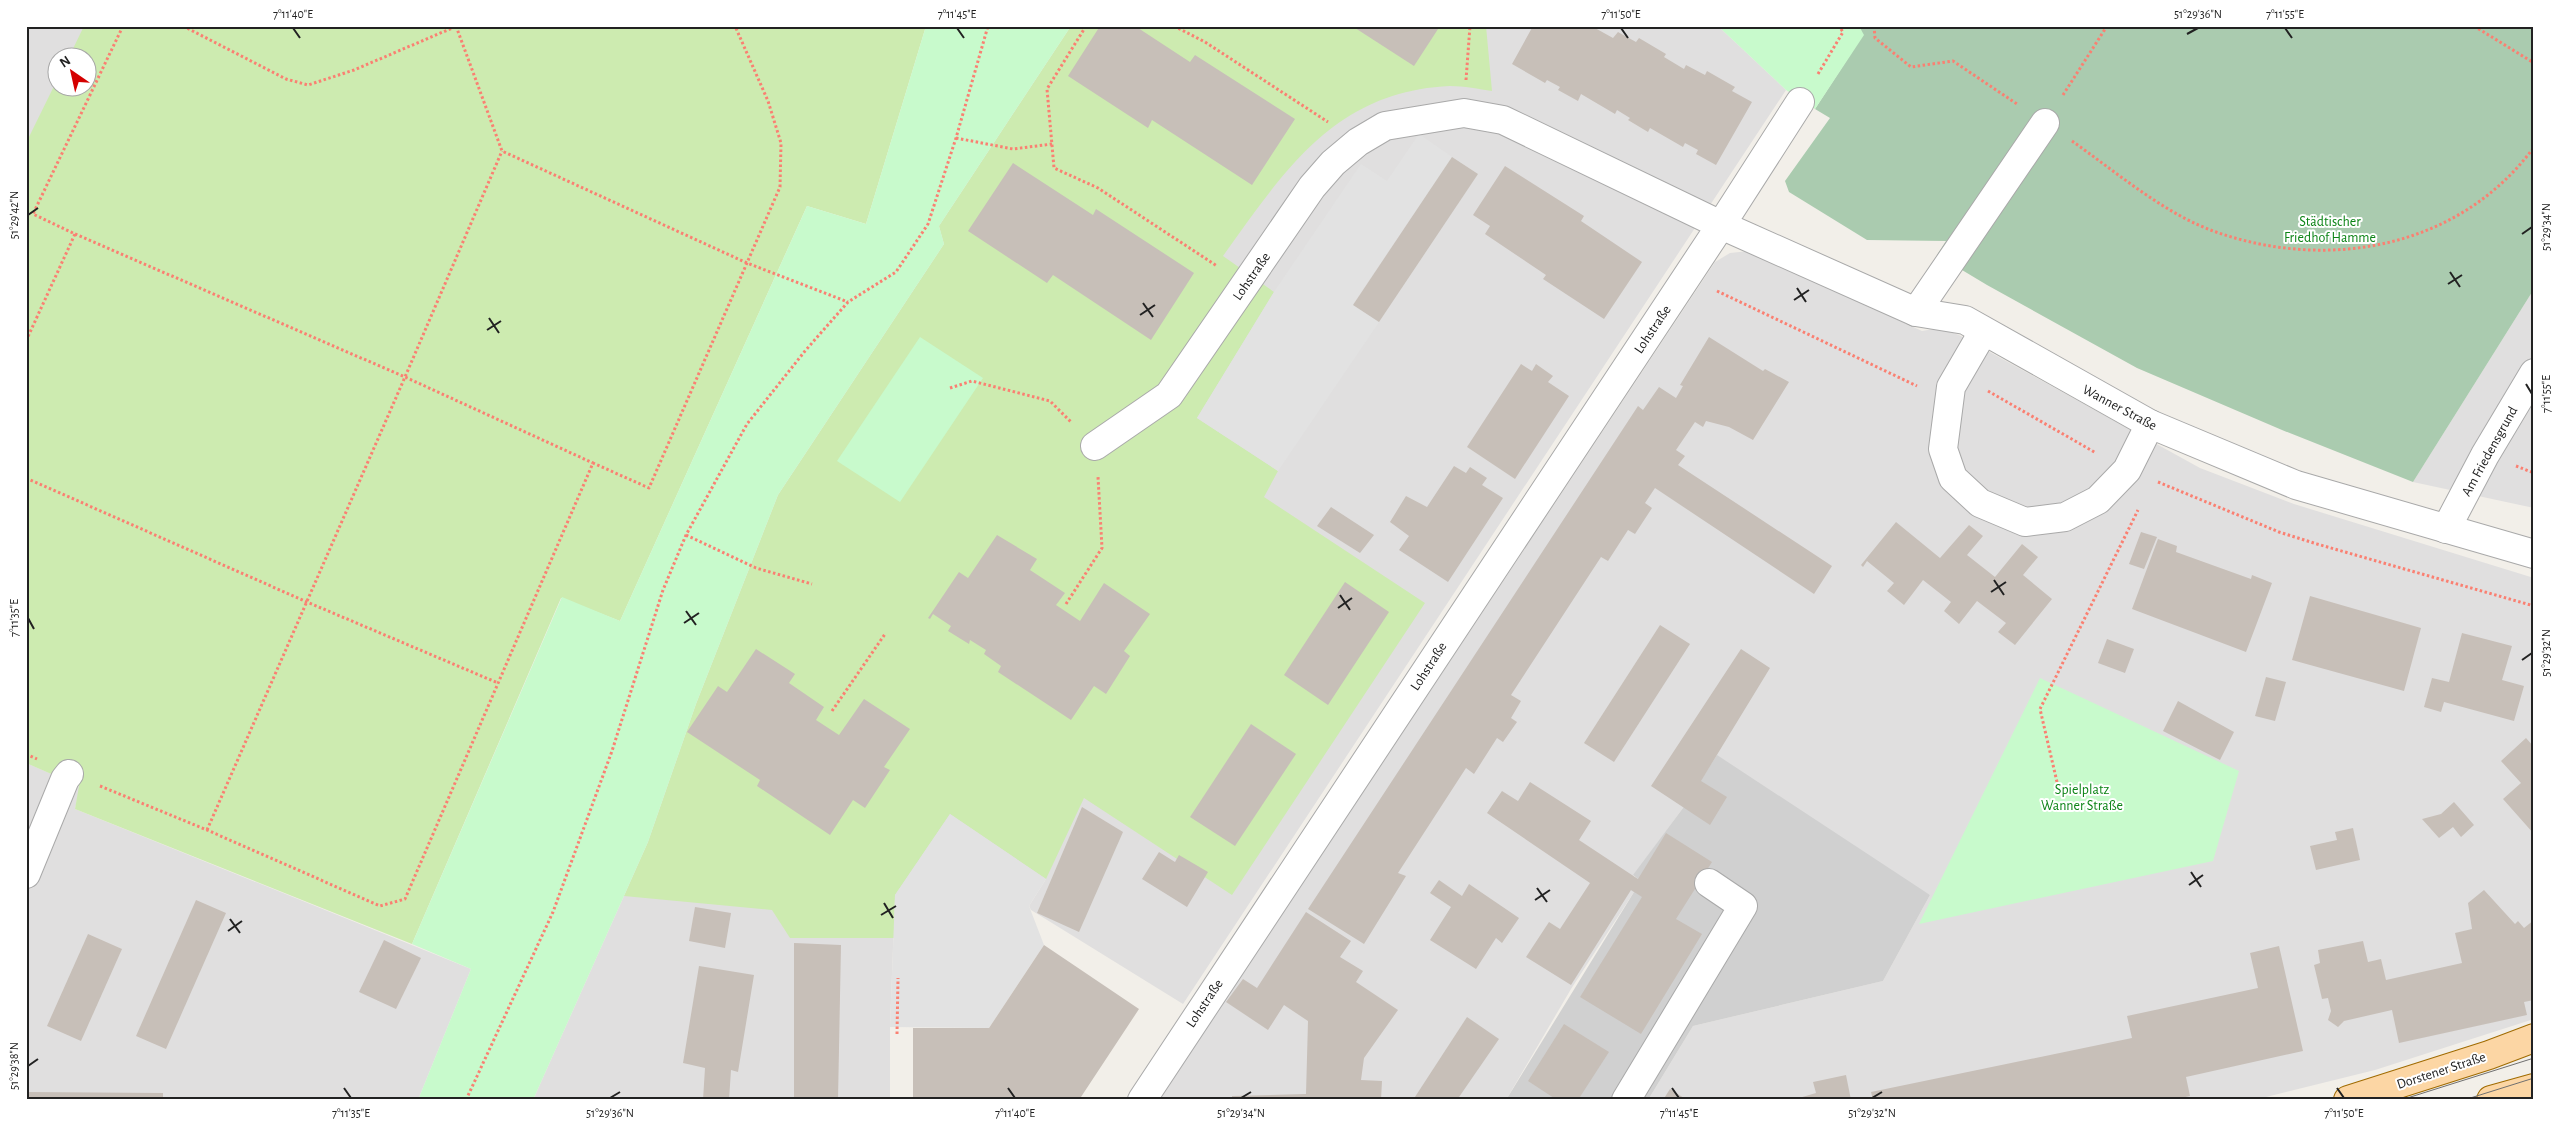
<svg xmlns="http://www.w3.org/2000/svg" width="2560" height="1126" font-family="'Alegreya Sans',sans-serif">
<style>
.residential{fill:#e0dfdf}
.religious{fill:#d0d0d0}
.grass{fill:#cdebb0}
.cemetery{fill:#aacbaf}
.park{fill:#c8facc}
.parking{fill:#e2e2e2}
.building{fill:#c7bfb8}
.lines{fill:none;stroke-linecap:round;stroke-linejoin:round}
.minor-casing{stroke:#a9a9a9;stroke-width:30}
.major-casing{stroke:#a06b00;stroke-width:30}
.path{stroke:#fa8072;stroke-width:3;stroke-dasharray:2.5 2.5;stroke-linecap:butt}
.minor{stroke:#fff;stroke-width:28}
.major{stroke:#fcd6a4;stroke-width:28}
.tram{stroke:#707070;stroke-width:1}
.ticks{fill:none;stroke:#222;stroke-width:2}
.labels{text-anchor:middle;stroke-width:4;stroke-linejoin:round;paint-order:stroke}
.park-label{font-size:14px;fill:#0c8416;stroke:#fff}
.street-label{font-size:14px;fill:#222;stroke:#fff}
.neatline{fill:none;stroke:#222;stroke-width:2}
.ticks-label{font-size:12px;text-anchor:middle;fill:#222}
</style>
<rect width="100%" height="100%" fill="#f2efe9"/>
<g class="residential">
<polygon points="26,26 86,26 70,57 58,58 57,82 26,144"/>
<polygon points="1071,26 1718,26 1786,90 1183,1004 1031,910 1029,906 1046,879 895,895 890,1027 890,1100 533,1100 648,842 696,704 778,495 944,244 939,226"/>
<polygon points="1749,251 1922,331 1939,328 1959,335 2200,468 2294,504 2534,578 2534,1019 2375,1070 2254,1100 1648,1100 1693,1026 1883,981 1930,895 1701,781 1683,808 1633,876 1638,879 1634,892 1571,989 1506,1100 1159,1100 1715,262 1730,253"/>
<polygon points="2534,289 2534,508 2413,482"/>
<polygon points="26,763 80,786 75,809 471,969 418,1100 26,1100"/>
</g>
<polygon class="religious" points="1717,755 1930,895 1883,981 1693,1026 1648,1100 1506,1100 1634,892 1631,890 1638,879 1633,875 1683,808"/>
<g class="grass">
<polygon points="84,26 926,26 866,224 807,206 620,621 561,598 412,944 75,809 79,786 26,763 26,143 57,80 58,88 88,88 88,58 69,57"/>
<path d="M1071,26H1486L1492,91C1479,89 1464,86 1450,86C1335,91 1284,171 1223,256L1274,292L1197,418L1278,471L1264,497L1425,603L1232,895L1084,798L1046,879L950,814L895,895L894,938H790L772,910L624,896L648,842L696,704L778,495L944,244L939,226Z"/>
</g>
<polygon class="cemetery" points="1859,26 2534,26 2534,289 2413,482 2282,430 2137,368 1987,285 1937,255 1946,241 1867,240 1789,192 1785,181 1830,118 1815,109 1863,35"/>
<g class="park">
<polygon points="926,26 1071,26 939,226 944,244 778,495 696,704 648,842 533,1100 418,1100 471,969 412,944 562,597 620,621 807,206 866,224"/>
<polygon points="1718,26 1859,26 1864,35 1815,109 1786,90"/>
<polygon points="920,337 983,378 900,502 837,461"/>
<polygon points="2040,678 2239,771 2213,861 1919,924"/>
</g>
<g class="parking">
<polygon points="1419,134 1452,157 1353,304 1379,322 1278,471 1197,418 1274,292 1361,164 1387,181"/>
<polygon points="950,814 1046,879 1029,906 1044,945 989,1028 890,1027 895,895"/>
</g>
<g class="building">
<polygon points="1100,26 1135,26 1190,62 1195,55 1295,119 1252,185 1152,120 1148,128 1068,76"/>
<polygon points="1352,26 1440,26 1414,66"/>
<polygon points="1533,26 1595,26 1595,28 1613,38 1618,32 1636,42 1639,38 1666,54 1664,57 1684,69 1686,65 1705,75 1707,71 1735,87 1732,91 1752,102 1716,165 1696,154 1698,150 1685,143 1683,147 1650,128 1648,132 1628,120 1630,118 1617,110 1615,114 1581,94 1578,101 1558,90 1560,87 1547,80 1545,83 1512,64"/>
<polygon points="1452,157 1478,174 1379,322 1353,305"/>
<polygon points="1013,163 1093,215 1096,209 1194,273 1151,340 1053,275 1047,283 968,231"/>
<polygon points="1505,166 1584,216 1581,221 1642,262 1604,319 1543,279 1546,275 1485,234 1490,226 1473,215"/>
<polygon points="1709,337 1763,371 1765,369 1789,382 1753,440 1729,427 1706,421 1703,427 1695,422 1676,450 1685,456 1678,465 1832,566 1814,594 1655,488 1645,503 1652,508 1635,534 1628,530 1608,561 1601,557 1511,695 1521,701 1511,718 1517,722 1503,742 1497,738 1474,774 1466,768 1398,873 1406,876 1364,944 1308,909 1638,406 1643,410 1659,387 1676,398 1683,386 1680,385"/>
<polygon points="1521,364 1532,371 1536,364 1553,376 1548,382 1569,396 1515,479 1467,447"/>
<polygon points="1454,466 1466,473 1470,467 1487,478 1482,485 1503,498 1448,582 1399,550 1409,536 1390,522 1406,496 1427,507"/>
<polygon points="1331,507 1374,535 1360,553 1317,526"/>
<polygon points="1896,522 1940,558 1969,525 1983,536 1967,555 1995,577 2022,544 2038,557 2023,575 2052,599 2015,645 1998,632 2006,623 1977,601 1959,624 1944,611 1951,602 1923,580 1904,605 1887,591 1894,583 1867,561 1863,567 1861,565"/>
<polygon points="2141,532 2157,537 2144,569 2129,564"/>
<polygon points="997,535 1037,559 1030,570 1065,593 1056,605 1080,621 1104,583 1150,614 1124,651 1130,656 1106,694 1094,686 1071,720 998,672 1001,666 984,654 986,650 970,640 969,644 948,631 951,626 933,614 930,619 928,618 959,572 968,578"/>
<polygon points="2158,539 2177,546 2176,552 2251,579 2252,575 2272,583 2246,652 2132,609"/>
<polygon points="1345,582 1389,612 1328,705 1284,675"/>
<polygon points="2310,596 2421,628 2404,691 2292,660"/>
<polygon points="1660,625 1690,644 1614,762 1584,743"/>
<polygon points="2462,633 2512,646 2502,680 2524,686 2514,721 2444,702 2441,712 2424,707 2432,678 2449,682"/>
<polygon points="2107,639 2134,649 2125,673 2098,663"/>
<polygon points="756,649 795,674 789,683 824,707 816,720 839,735 864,699 910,729 884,767 890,770 865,808 853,800 830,835 757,786 760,780 687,732 718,686 727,692"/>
<polygon points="1741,649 1770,668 1701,781 1727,797 1710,825 1651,786"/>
<polygon points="2266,677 2286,682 2275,721 2255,716"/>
<polygon points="2178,701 2234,732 2220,760 2163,731"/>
<polygon points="1251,724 1296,754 1235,846 1190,817"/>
<polygon points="2526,738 2534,747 2534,834 2503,799 2521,783 2501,761"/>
<polygon points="1530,782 1591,821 1579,840 1638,879 1666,833 1712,862 1676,919 1702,934 1641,1034 1580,997 1642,897 1631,890 1571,985 1526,957 1549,922 1560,929 1590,883 1487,813 1502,791 1518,801"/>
<polygon points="2454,802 2474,825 2461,837 2453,827 2439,838 2422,819 2441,814"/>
<polygon points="1082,807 1123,832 1079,932 1037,913"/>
<polygon points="2353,828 2360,860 2316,870 2310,846 2337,840 2335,832"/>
<polygon points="1159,852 1175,862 1179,855 1208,872 1187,907 1142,879"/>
<polygon points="1439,880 1462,896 1469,884 1519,918 1502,943 1496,938 1476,969 1430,940 1451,907 1430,893"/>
<polygon points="2484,890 2515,924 2518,921 2524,928 2534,920 2534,1000 2524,1002 2527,1015 2399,1043 2392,1010 2344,1021 2338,1027 2328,1020 2331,1011 2328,998 2322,999 2314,965 2320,963 2318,950 2363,941 2368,962 2381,959 2386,980 2462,963 2455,933 2472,929 2468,903"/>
<polygon points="196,900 226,913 166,1049 136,1036"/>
<polygon points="695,907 731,913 725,948 689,941"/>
<polygon points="1306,912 1351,941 1340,957 1363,971 1356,982 1398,1010 1364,1058 1361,1080 1382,1081 1381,1100 1232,1100 1232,1096 1306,1094 1308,1021 1284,1005 1268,1030 1226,1002 1243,979 1257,988"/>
<polygon points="88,934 122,949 81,1041 47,1026"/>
<polygon points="384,940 421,958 396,1009 359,992"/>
<polygon points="794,943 841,945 838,1100 794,1100"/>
<polygon points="1044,945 1139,1009 1079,1100 913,1100 913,1028 989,1028"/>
<polygon points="2279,946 2303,1051 2186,1077 2190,1096 2173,1100 1873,1100 1871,1092 2132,1038 2127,1016 2258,988 2250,953"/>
<polygon points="699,966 754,975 738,1072 731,1070 729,1100 703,1100 705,1068 683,1063"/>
<polygon points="1467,1017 1499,1039 1457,1100 1413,1100"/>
<polygon points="1564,1024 1609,1052 1578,1100 1557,1100 1528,1081"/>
<polygon points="1846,1075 1851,1100 1792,1100 1816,1093 1813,1082"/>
<polygon points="1670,1089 1687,1100 1663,1100"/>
<polygon points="26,1092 163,1093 163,1100 26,1100"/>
</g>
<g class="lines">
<defs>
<g id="minor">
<polyline points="1800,102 1721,225 1916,312 1965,320 2150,424 2296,485 2534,554"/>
<polyline points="1916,312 2045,123"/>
<polyline points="1983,332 1951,387 1943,449 1953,478 1980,503 2025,522 2065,517 2098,500 2127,470 2150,424"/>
<polyline points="1095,446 1169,395 1312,187 1333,163 1358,142 1385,126 1464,113 1503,120 1721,225 1142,1100"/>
<polyline points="2446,529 2485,455 2534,373"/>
<polyline points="26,874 65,779 69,774"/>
<polyline points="1626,1100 1743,906 1709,883"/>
</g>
<g id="major">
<polyline points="2348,1100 2489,1055 2534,1038"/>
<polyline points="2491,1100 2534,1088"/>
</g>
</defs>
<use href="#minor" class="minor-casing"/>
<use href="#major" class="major-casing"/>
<g class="path">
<polyline points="183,26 286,79 308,85 354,70 457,26"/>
<polyline points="456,26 502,151 747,263 848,302"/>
<polyline points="1086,26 1047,89 1054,168 1098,188 1217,266"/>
<polyline points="1174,26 1205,42 1328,122"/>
<polyline points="1874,26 1875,38 1911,67 1953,61 2017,104"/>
<polyline points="2474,26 2534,63"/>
<polyline points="1818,74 1843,32 1839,26"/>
<polyline points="1466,80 1470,26"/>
<polyline points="2063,95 2107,26"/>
<polyline points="956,138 1013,149 1052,144"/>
<path d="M2072,141C2116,172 2166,215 2216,232C2330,272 2461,247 2534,147"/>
<polyline points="75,234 405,377 593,463"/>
<polyline points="1717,291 1917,386"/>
<polyline points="26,341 75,234 33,214 123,26"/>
<polyline points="950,388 972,381 1050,401 1072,423"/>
<polyline points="1988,391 2096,453"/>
<polyline points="2516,466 2534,473"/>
<polyline points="26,478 307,602 498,683"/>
<polyline points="2158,482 2279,532 2317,544 2534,606"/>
<polyline points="686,535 756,568 812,584"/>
<polyline points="1066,604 1102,548 1098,477"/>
<polyline points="832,711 885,634"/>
<polyline points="26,754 37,759"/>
<polyline points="2057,782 2040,709 2138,510"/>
<polyline points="100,786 207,830 380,906 405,899 593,463 649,488 780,187 781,143 768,101 735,26"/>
<polyline points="207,830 405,377 502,151"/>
<polyline points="897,1034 898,978"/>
<polyline points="466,1100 553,912 612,751 663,590 686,535 747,424 805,351 848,302 896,272 928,224 956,138 988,26"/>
</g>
<use href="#minor" class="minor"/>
<use href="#major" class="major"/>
<g class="tram">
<polyline points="2401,1100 2534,1058"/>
<polyline points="2464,1100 2534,1078"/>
</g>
</g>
<path class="ticks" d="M293,28L300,38M957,28L964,38M1621,28L1628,38M2285,28L2292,38M2187,34L2198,28M28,215L38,208M2522,234L2532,227M2450,272L2460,287M2448,284L2462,275M1797,288L1806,302M1794,300L1809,290M1143,303L1153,317M1140,315L1155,305M489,318L499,333M487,330L501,321M2526,384L2532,394M1994,580L2004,595M1991,592L2006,582M1340,595L1350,610M1338,608L1352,598M686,611L696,625M28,618L34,629M684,623L699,613M2522,660L2532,653M2191,872L2201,887M2189,885L2203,875M1537,888L1547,902M1535,900L1550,890M884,903L893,918M881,915L896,906M230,919L240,933M228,931L242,921M28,1066L38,1059M344,1088L351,1098M1008,1088L1015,1098M1672,1088L1679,1098M2337,1088L2344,1098M610,1098L620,1092M1241,1098L1251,1092M1872,1098L1882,1092"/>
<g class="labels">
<g class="park-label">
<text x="2330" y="226">Städtischer<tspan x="2330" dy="16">Friedhof Hamme</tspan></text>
<text x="2082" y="794">Spielplatz<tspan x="2082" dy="16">Wanner Straße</tspan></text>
</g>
<g class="street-label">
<text transform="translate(1251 276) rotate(-55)" y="5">Lohstraße</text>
<text transform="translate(1652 329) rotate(-56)" y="5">Lohstraße</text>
<text transform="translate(2120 407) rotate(28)" y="5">Wanner Straße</text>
<text transform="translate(2489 451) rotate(-61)" y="5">Am Friedensgrund</text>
<text transform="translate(1428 666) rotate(-57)" y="5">Lohstraße</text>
<text transform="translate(1204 1003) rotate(-56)" y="5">Lohstraße</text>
<text transform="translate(2441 1070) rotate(-18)" y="5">Dorstener Straße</text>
</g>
</g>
<rect width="2560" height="1126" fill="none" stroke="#ffffff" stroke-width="55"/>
<g transform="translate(72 72) rotate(326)"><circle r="24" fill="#ffffff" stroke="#a7a7a7"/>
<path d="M0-4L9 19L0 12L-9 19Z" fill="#d40000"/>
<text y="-8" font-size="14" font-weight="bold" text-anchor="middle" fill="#222222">N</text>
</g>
<rect x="28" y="28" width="2504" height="1070" class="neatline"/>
<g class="ticks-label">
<text x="293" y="18">7°11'40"E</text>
<text x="957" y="18">7°11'45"E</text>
<text x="1621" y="18">7°11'50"E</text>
<text x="2198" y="18">51°29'36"N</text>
<text x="2285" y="18">7°11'55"E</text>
<text transform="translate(14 215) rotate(-90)" y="4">51°29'42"N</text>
<text transform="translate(2546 227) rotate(-90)" y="4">51°29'34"N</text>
<text transform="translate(2546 394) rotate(-90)" y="4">7°11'55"E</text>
<text transform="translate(14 618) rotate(-90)" y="4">7°11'35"E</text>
<text transform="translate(2546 653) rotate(-90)" y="4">51°29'32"N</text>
<text transform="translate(14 1066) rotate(-90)" y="4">51°29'38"N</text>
<text x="351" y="1117">7°11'35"E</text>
<text x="610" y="1117">51°29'36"N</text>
<text x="1015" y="1117">7°11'40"E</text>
<text x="1241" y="1117">51°29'34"N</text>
<text x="1679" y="1117">7°11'45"E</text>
<text x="1872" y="1117">51°29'32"N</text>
<text x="2344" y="1117">7°11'50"E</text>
</g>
</svg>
